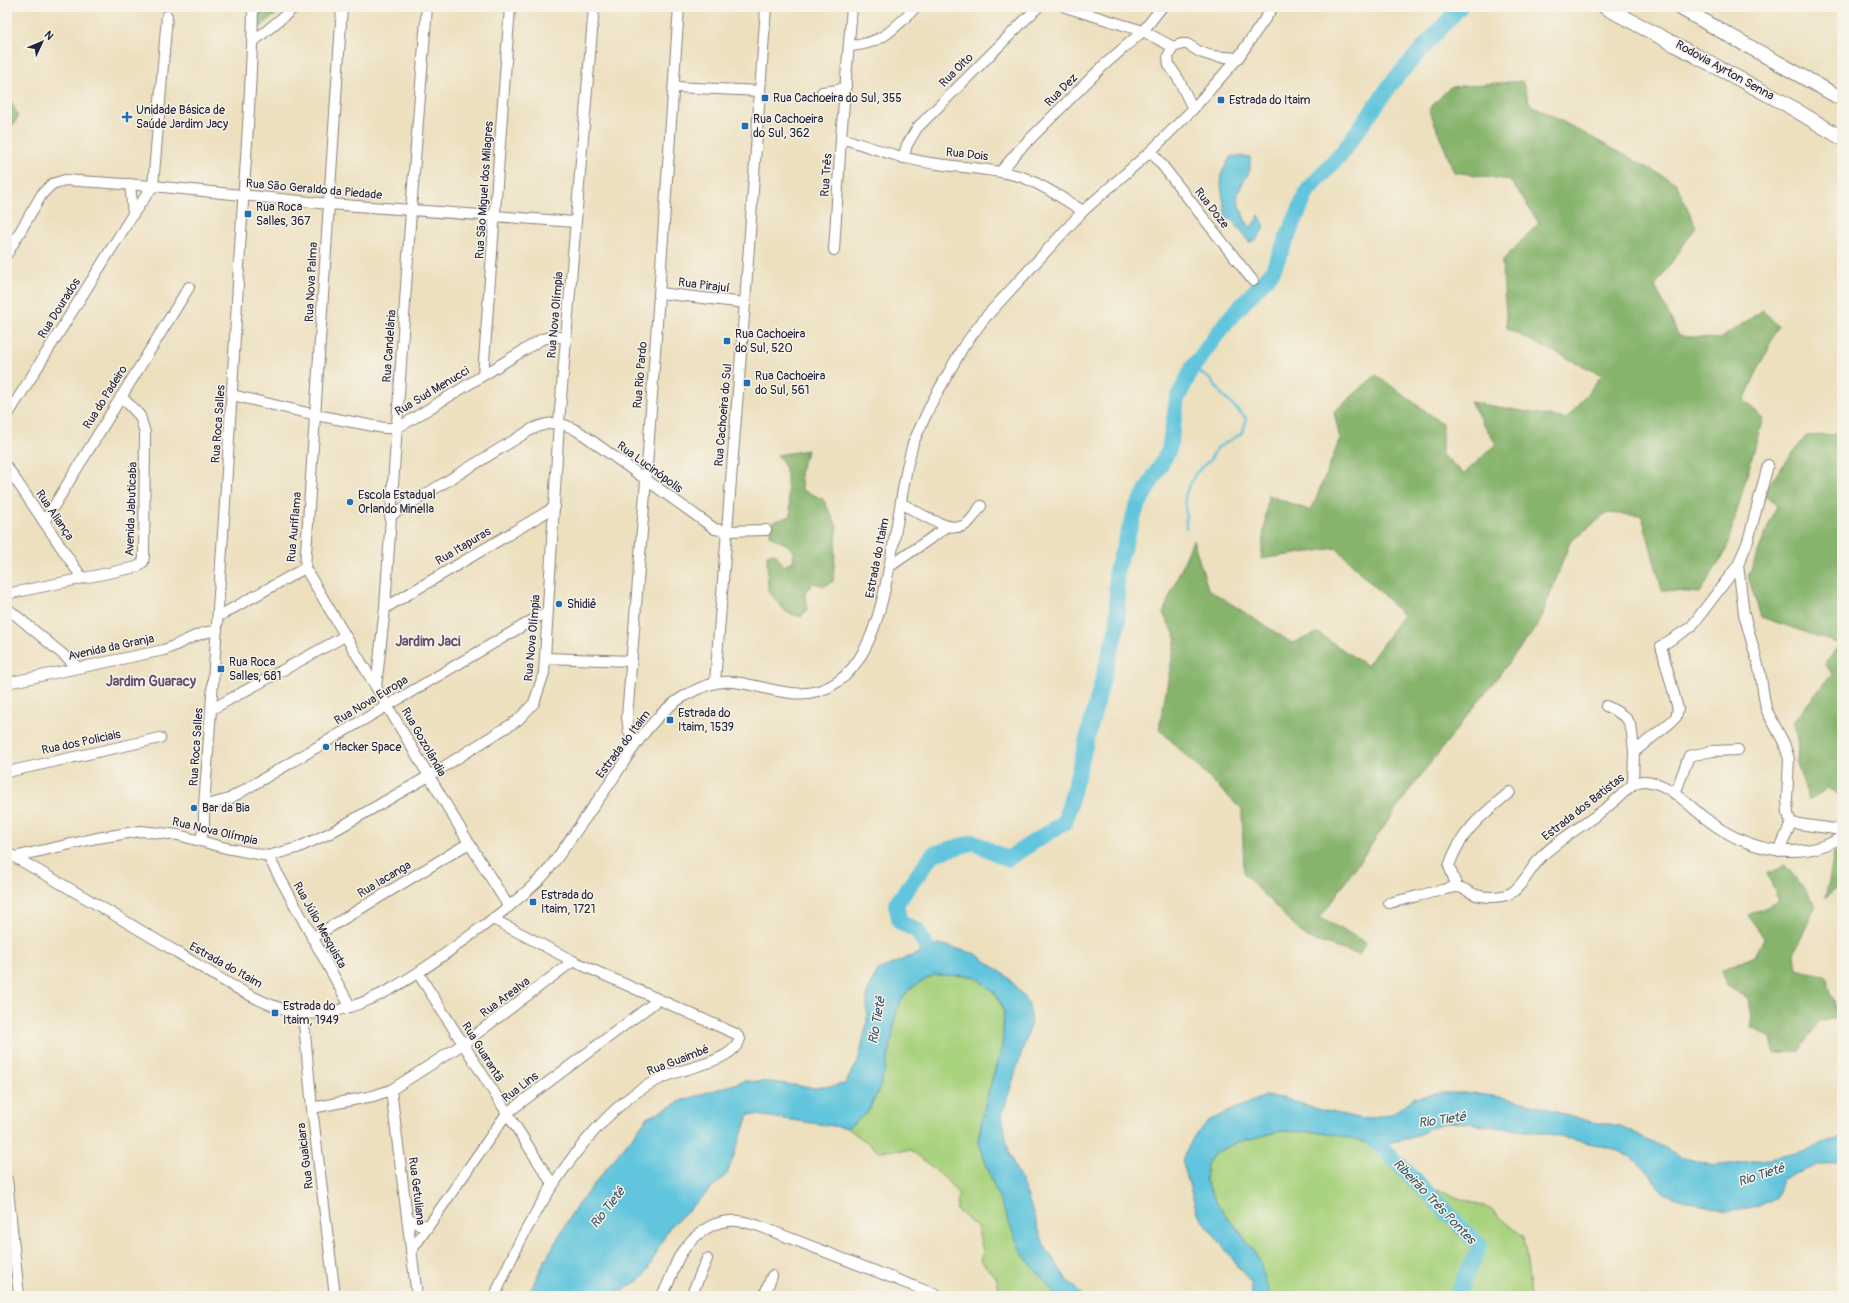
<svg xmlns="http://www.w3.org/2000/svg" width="1849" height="1303" font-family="Pangolin,sans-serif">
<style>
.green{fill:#a8d27d;stroke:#657a5c}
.forest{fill:#86b46c;stroke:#546b54}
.water{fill:#60c5dd;stroke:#41748c}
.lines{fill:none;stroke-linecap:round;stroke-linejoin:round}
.stream{stroke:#60c5dd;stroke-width:2.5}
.river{stroke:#60c5dd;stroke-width:16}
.minor-casing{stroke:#88817d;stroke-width:12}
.highway-casing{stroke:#88817d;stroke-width:16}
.minor{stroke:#fff;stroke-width:10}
.highway{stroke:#fff;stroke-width:14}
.poi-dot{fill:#1f6fb2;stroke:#f7f3e8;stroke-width:1.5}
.labels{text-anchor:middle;stroke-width:3;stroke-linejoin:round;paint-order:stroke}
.street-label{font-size:12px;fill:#22223b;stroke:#f7f3e8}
.poi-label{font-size:12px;fill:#22223b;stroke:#f7f3e8;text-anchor:start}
.water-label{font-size:13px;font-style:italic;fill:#35536c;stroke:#f7f3e8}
.quarter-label{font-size:14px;font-weight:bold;fill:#654e70;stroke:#f7f3e8}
</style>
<rect width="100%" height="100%" fill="#f7f3e8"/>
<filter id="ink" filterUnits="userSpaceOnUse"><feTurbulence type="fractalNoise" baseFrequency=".025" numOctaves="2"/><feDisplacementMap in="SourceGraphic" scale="8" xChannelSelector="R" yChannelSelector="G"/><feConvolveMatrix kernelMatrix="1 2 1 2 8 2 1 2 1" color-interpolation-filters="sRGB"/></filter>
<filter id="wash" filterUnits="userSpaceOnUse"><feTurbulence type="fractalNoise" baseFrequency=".012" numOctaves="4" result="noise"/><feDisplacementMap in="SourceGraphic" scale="16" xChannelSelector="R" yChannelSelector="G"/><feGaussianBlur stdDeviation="0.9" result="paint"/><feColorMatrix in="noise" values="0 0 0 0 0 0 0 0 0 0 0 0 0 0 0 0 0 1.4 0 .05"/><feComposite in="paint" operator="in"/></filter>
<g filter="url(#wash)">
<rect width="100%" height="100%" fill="#ede0bf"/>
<g class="green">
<polygon points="934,975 974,976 996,994 1004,1012 1002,1047 987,1096 978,1140 995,1189 1021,1252 1057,1296 1000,1296 997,1279 980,1260 983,1251 977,1227 956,1210 959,1195 945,1178 911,1150 879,1151 847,1128 868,1112 880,1087 889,1054 898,1006 909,989"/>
<polygon points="1281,1131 1323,1132 1375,1145 1424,1186 1488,1208 1524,1238 1531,1296 1268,1296 1269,1293 1238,1229 1218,1207 1205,1179 1207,1164 1215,1153 1238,1142"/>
</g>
<g class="forest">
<polygon points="258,7 284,7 257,30"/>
<polygon points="1522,81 1530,104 1676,183 1696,227 1655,286 1679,336 1720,339 1763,310 1778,326 1744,400 1763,418 1726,550 1700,593 1662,590 1642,516 1607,513 1570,542 1539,624 1411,788 1320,918 1366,942 1359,955 1306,938 1244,874 1242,810 1159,729 1176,637 1163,613 1193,540 1208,589 1292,643 1318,633 1367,666 1403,615 1336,548 1261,559 1268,495 1311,511 1340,439 1334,412 1376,375 1442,423 1442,455 1464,474 1496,444 1470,402 1567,419 1602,375 1507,329 1502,261 1539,223 1510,180 1454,172 1429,109 1450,87"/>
<polygon points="7,91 18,117 14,124 7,129"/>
<polygon points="1842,434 1842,797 1828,788 1809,800 1797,763 1798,738 1793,722 1832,674 1825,663 1840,644 1761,617 1748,577 1777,505 1762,493 1806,436"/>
<path d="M808,450L800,470L802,490L823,499L837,526L833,581L825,586L813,583L805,593L807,610L801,617L786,612L768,591L767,555L775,553L784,566L794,560C793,541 780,545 770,535L772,522L791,516C791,508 788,501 788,493C786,477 789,468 777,455Z"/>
<polygon points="1842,847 1842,881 1826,898 1834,853"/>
<polygon points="1785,865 1816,904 1794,954 1796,969 1826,976 1839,1018 1819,1021 1799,1051 1775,1054 1771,1039 1752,1027 1748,999 1727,986 1722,970 1755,956 1764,938 1748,915 1779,901 1767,873"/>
</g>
<g class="water">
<polygon points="1231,156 1250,157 1250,170 1240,188 1237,198 1245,220 1251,228 1259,215 1265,227 1256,240 1249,242 1233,221 1226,218 1221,185 1222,172"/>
<polygon points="940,944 976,954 1008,977 1029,1004 1031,1023 1002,1115 1009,1153 1027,1195 1044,1245 1065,1277 1083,1296 1057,1296 1021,1252 995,1189 978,1140 987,1096 1002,1047 1004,1012 996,994 974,976 934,975 909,989 898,1006 889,1054 880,1087 868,1112 847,1128 749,1114 727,1174 669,1228 644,1277 613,1296 528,1296 543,1264 575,1208 647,1118 683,1100 744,1081 772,1082 815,1088 845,1084 858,1062 867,1023 867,994 878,970"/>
<polygon points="1440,1093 1473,1093 1506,1098 1546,1108 1591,1122 1621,1126 1683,1157 1713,1166 1774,1158 1806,1150 1842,1137 1842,1161 1813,1167 1783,1179 1775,1198 1759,1206 1726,1211 1687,1201 1661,1191 1648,1172 1631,1156 1603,1146 1545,1134 1477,1124 1446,1122 1411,1138 1375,1145 1323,1132 1281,1131 1238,1142 1215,1153 1207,1164 1205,1179 1219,1207 1238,1229 1260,1261 1269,1293 1268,1296 1251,1296 1250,1282 1197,1212 1182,1160 1194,1136 1210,1120 1265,1096 1283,1098 1321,1110 1363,1119 1394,1113 1414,1098"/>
</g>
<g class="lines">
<polyline class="stream" points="1186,528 1185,495 1195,474 1209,461 1217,448 1241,434 1245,425 1246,418 1225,398 1211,380 1193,367"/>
<g class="river">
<polyline points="931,958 918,931 900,922 896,904 933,854 974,842 1007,859 1065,822 1118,622 1116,571 1136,509 1169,450 1177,399 1193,367 1227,321 1272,272 1308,190 1341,154 1394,80 1460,7"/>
<polyline points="1369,1134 1480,1246 1456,1296"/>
</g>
</g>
</g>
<g filter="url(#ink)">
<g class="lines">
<defs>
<g id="minor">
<polyline points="1065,7 1143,31 1173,47"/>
<polyline points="253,42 295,7"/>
<path d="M849,46C882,44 894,29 916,7"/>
<polyline points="674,87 760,91"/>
<polyline points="822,92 838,90 846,86"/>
<polyline points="1193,109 1179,80 1169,65 1168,56 1173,47 1182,44 1187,44 1200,52 1212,56 1238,58"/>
<path d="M841,138C873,148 904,160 938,164C966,168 995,169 1022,177C1044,185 1063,199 1083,211"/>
<polyline points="1151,151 1253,281"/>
<polyline points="903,158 907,145 917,128 1038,7"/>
<polyline points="1001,171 1020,149 1103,66 1143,31 1162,7"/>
<polyline points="130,184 133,214"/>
<polyline points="834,250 841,138 852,7"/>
<polyline points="7,254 42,194 52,184 65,180 153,186 329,204 575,222"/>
<polyline points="660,293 745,303"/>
<polyline points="483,375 510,7"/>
<polyline points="232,395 316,415 384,428 396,428 406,423 542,339 552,337 566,337"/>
<polyline points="7,416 133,214 153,186 167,16"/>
<polyline points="7,467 82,578"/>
<path d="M901,503C916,511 950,534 965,525C972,521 976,512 981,506"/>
<path d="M390,516L532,429C554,420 561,421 581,433L715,529L727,531L766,530"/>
<polyline points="44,522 189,287"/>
<polyline points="1738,565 1744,614 1760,672 1766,709 1784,743 1789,759 1787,798 1788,814 1791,823 1779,851"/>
<polyline points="889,567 947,527"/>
<polyline points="305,568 342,7"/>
<polyline points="305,568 469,843 509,907"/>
<polyline points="7,594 137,567 143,562 144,557 145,433 140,416 121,396"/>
<polyline points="7,608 78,667"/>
<polyline points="385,608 555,507"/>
<polyline points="219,616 305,568"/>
<polyline points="545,658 631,661"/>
<polyline points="715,682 745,303 766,7"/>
<path d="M7,683L164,650C182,644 198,631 217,631"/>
<polyline points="376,687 385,608 411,210 427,7"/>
<path d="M1606,706C1634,719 1631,723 1634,752"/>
<polyline points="212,709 345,636"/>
<polyline points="637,743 629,732 627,717 646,481 679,7"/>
<polyline points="7,772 160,738"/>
<polyline points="1633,784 1634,752 1671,722 1676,717 1678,709 1661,646 1691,627 1738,565 1748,541 1768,465"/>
<polyline points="1675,794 1689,756 1713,751 1738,750"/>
<polyline points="204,806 229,799 548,611"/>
<polyline points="1791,823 1842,830"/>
<path d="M200,841L204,828V806C218,620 230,434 240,248C245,168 252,88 253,7"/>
<path d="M7,853C65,885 123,920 180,954C213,974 265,1010 303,1013C361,1019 431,965 475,932C500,914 524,896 545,874C567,845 588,814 610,783C631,752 652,714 686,695C731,669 747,688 791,693C867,701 882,607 892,552C897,524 902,495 907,467L913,443L931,404L963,347L984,319L1083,211L1151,151L1193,109L1238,58L1273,7"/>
<polyline points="268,856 350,1006"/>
<polyline points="14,857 97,838 141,831 178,835 226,848 268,856 297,848 330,833 429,776 518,720 534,703 544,673 545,658 559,422 594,7"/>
<path d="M1457,887L1449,866C1460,832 1483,814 1510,792"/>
<path d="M1389,903C1407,899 1424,894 1442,890C1446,889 1452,887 1457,887C1463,887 1470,893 1476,895C1486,898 1506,898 1514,891C1525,882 1532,866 1542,856C1566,833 1596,819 1619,797C1626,791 1633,781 1644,781C1668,782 1687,804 1705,818C1744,849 1798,864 1842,837"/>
<path d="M493,919L573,961L736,1034L740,1039C733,1061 689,1067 669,1075C654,1081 638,1090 625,1101C569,1148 522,1229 495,1296"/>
<polyline points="312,938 469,843"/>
<polyline points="418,973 553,1185"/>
<polyline points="303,1013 312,1108 335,1296"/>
<polyline points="391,1090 417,1296"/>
<polyline points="312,1108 373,1096 391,1090 463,1044 573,961"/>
<polyline points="7,1180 19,1296"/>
<polyline points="407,1217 419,1225 429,1225"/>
<polyline points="411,1251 507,1113 658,1000"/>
<path d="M661,1296C669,1286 672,1271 678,1259C687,1241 708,1222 729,1221C739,1220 749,1223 759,1226L939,1296"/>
<polyline points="691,1296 707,1259"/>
<polyline points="764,1296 772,1276"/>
</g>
<g id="highway">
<polyline points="1605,7 1784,103 1842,138"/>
<polyline points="1679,7 1842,99"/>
</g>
</defs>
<use href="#minor" class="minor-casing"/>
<use href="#highway" class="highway-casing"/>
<use href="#minor" class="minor"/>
<use href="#highway" class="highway"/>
</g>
</g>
<g class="poi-dot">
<rect x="761" y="94" width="8" height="8" rx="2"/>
<rect x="1217" y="96" width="8" height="8" rx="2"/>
<path d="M125 111h4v4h4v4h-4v4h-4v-4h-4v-4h4z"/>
<rect x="741" y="122" width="8" height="8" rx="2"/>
<rect x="244" y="210" width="8" height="8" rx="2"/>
<rect x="723" y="337" width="8" height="8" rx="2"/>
<rect x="743" y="379" width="8" height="8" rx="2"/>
<circle cx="350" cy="502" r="4"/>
<circle cx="559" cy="604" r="4"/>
<rect x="217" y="665" width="8" height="8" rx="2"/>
<rect x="666" y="716" width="8" height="8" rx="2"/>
<circle cx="326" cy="747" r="4"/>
<circle cx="194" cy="808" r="4"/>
<rect x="529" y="898" width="8" height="8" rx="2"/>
<rect x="271" y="1009" width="8" height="8" rx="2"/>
</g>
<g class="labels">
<g class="street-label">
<text transform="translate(956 70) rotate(-45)" y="4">Rua Oito</text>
<text transform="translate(1725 70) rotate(29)" y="4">Rodovia Ayrton Senna</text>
<text transform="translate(1061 90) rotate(-45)" y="4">Rua Dez</text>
<text transform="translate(967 154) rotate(6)" y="4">Rua Dois</text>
<text transform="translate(826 175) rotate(-86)" y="4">Rua Três</text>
<text transform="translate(314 189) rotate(5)" y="4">Rua São Geraldo da Piedade</text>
<text transform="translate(484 190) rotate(-86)" y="4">Rua São Miguel dos Milagres</text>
<text transform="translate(1212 208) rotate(52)" y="4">Rua Doze</text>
<text transform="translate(311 282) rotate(-87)" y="4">Rua Nova Palma</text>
<text transform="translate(704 285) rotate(7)" y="4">Rua Pirajuí</text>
<text transform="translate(59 308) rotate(-58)" y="4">Rua Dourados</text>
<text transform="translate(555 315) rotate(-85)" y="4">Rua Nova Olímpia</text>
<text transform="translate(389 346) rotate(-86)" y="4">Rua Candelária</text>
<text transform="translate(640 375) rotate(-85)" y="4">Rua Rio Pardo</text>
<text transform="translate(432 391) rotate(-31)" y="4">Rua Sud Menucci</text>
<text transform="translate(105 397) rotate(-58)" y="4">Rua do Padeiro</text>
<text transform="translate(723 415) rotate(-85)" y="4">Rua Cachoeira do Sul</text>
<text transform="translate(218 424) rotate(-86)" y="4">Rua Roca Salles</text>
<text transform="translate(650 467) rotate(36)" y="4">Rua Lucinópolis</text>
<text transform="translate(131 509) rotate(-88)" y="4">Avenida Jabuticaba</text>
<text transform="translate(55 515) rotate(56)" y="4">Rua Aliança</text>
<text transform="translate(294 527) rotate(-85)" y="4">Rua Auriflama</text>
<text transform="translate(463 546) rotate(-31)" y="4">Rua Itapuras</text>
<text transform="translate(877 558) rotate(-79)" y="4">Estrada do Itaim</text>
<text transform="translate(532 638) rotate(-85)" y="4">Rua Nova Olímpia</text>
<text transform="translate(111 647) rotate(-12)" y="4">Avenida da Granja</text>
<text transform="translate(371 700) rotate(-31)" y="4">Rua Nova Europa</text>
<text transform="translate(81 742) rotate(-12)" y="4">Rua dos Policiais</text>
<text transform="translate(424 742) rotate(60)" y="4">Rua Gozolândia</text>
<text transform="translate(623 744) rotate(-53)" y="4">Estrada do Itaim</text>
<text transform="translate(196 747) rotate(-86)" y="4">Rua Roca Salles</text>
<text transform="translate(1583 807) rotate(-38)" y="4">Estrada dos Batistas</text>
<text transform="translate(215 831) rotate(13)" y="4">Rua Nova Olímpia</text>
<text transform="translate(384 879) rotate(-31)" y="4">Rua Iacanga</text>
<text transform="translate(320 925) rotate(61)" y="4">Rua Júlio Mesquista</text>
<text transform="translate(226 965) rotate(29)" y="4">Estrada do Itaim</text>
<text transform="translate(505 997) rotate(-37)" y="4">Rua Arealva</text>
<text transform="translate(483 1052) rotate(58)" y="4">Rua Guarantã</text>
<text transform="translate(678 1060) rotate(-21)" y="4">Rua Guaimbé</text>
<text transform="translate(520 1087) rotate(-37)" y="4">Rua Lins</text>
<text transform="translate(305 1156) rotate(-97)" y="4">Rua Guaiciara</text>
<text transform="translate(417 1191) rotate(83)" y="4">Rua Getuliana</text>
</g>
<g class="poi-label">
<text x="773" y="102">Rua Cachoeira do Sul, 355</text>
<text x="1229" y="104">Estrada do Itaim</text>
<text x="136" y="114">Unidade Básica de<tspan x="136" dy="14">Saúde Jardim Jacy</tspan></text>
<text x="753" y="123">Rua Cachoeira<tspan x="753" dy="14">do Sul, 362</tspan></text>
<text x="256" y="211">Rua Roca<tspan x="256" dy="14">Salles, 367</tspan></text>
<text x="735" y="338">Rua Cachoeira<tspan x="735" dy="14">do Sul, 520</tspan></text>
<text x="755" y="380">Rua Cachoeira<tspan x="755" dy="14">do Sul, 561</tspan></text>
<text x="358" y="499">Escola Estadual<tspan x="358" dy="14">Orlando Minella</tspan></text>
<text x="567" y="608">Shidiê</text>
<text x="229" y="666">Rua Roca<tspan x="229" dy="14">Salles, 681</tspan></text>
<text x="678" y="717">Estrada do<tspan x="678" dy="14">Itaim, 1539</tspan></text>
<text x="334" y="751">Hacker Space</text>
<text x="202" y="812">Bar da Bia</text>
<text x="541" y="899">Estrada do<tspan x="541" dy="14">Itaim, 1721</tspan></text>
<text x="283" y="1010">Estrada do<tspan x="283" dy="14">Itaim, 1949</tspan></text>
</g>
<g class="water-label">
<text transform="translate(876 1020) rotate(-80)" y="5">Rio Tietê</text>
<text transform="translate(1442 1119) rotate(-8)" y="5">Rio Tietê</text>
<text transform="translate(1761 1174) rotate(-18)" y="5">Rio Tietê</text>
<text transform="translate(1435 1201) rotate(46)" y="5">Ribeirão Três Pontes</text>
<text transform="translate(607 1207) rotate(-52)" y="5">Rio Tietê</text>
</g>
<g class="quarter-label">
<text x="428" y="646">Jardim Jaci</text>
<text x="151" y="686">Jardim Guaracy</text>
</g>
</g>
<rect width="1849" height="1303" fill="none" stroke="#f7f3e8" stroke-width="24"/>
<g transform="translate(42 42) rotate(46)" stroke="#f7f3e8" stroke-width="3" paint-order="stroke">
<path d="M0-3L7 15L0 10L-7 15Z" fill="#22223b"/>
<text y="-6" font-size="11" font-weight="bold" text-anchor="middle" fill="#22223b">N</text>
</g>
</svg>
